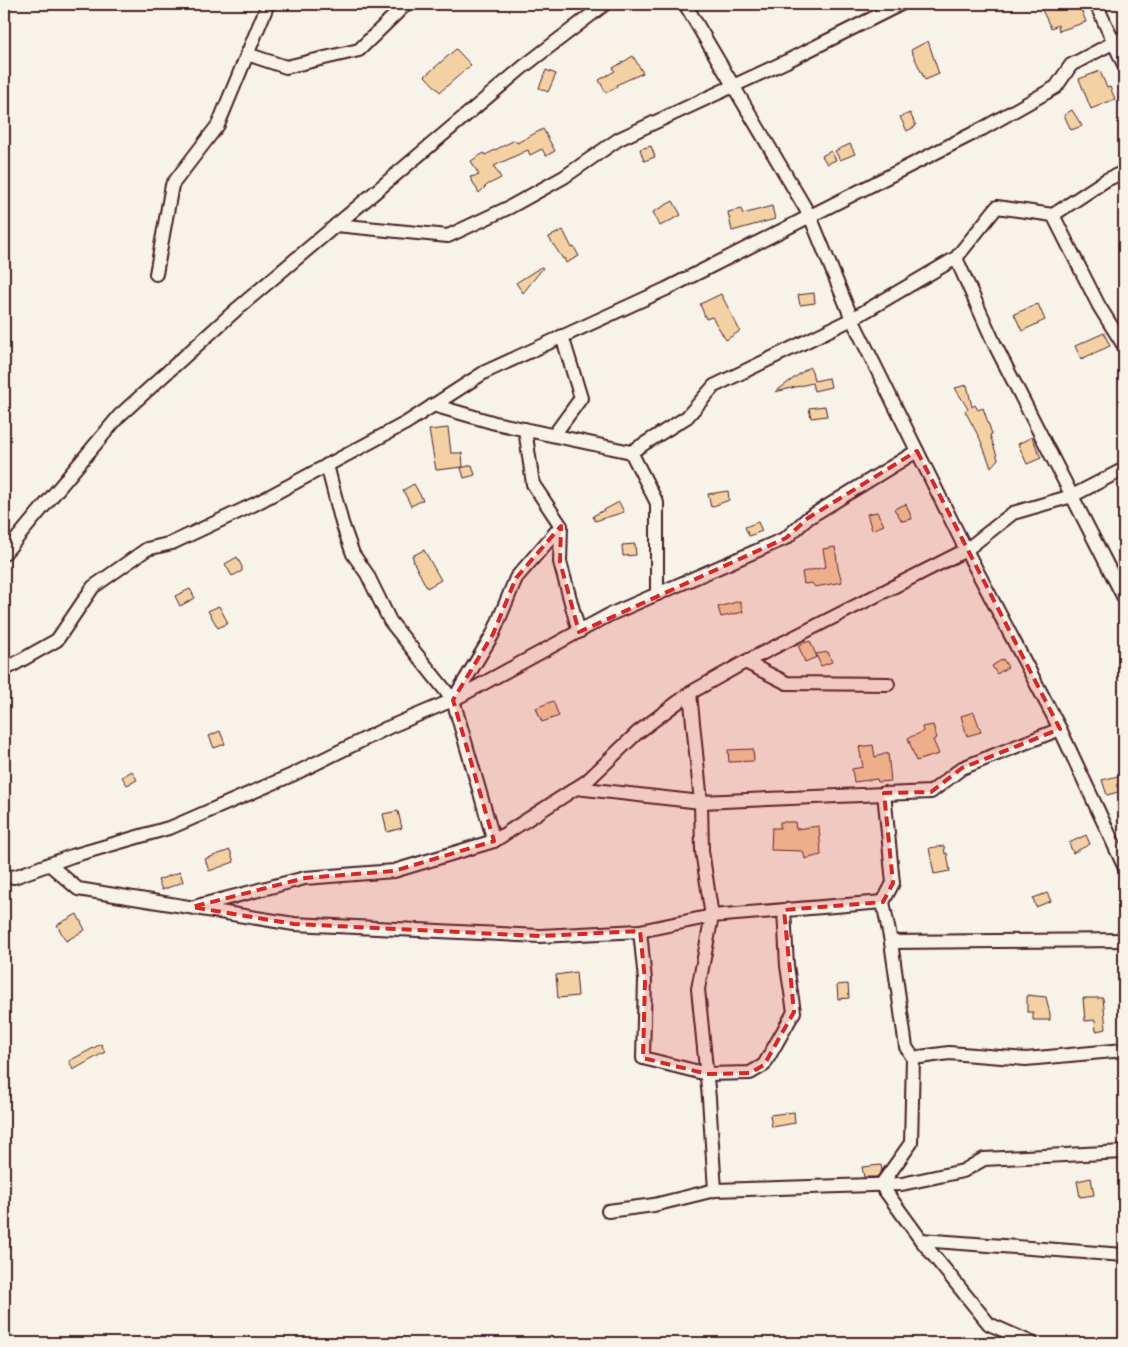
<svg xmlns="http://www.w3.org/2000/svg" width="1128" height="1347" font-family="'Architects Daughter',sans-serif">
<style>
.building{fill:#f3d1a4;stroke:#4a1f2b}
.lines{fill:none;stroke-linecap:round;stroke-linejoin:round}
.minor-casing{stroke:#4a1f2b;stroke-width:16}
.minor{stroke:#f7f3e8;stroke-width:12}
.marked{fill:#d62828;fill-opacity:0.2;stroke:#d62828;stroke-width:4;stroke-dasharray:10 6;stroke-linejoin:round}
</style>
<rect width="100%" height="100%" fill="#f7f3e8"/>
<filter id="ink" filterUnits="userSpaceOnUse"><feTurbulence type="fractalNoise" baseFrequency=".02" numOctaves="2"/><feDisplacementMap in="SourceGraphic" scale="10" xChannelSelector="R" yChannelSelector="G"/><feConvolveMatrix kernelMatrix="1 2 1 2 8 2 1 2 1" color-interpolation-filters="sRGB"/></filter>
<g filter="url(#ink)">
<g class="building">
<polygon points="1039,4 1079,4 1086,22 1059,31 1058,25 1051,28"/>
<polygon points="928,41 939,74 925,80 911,50"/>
<polygon points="456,49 471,65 440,92 425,76"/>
<polygon points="633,56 643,73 616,85 617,87 606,93 599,80 615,71 613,68"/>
<polygon points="546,70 556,74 548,92 539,88"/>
<polygon points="1100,71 1107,88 1110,87 1115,99 1091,109 1079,79"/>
<polygon points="1072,110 1082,126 1071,130 1064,115"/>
<polygon points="910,113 916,126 907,131 900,117"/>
<polygon points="543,129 555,151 546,156 542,149 530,155 528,150 494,166 501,178 487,185 479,193 470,177 479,175 471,161 484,153 485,155 515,140 517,143"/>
<polygon points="850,144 855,154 840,160 835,151"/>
<polygon points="651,146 655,157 644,161 640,149"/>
<polygon points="831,151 836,160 827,164 822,156"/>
<polygon points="673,201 681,215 660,226 653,212"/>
<polygon points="772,206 775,219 732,231 728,212 741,209 743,214"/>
<polygon points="563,230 572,248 574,247 579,256 566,263 564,258 563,259 549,238 549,237"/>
<polygon points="541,267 543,268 523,293 516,283"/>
<polygon points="814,293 815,303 800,305 798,295"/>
<polygon points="721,294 740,331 726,340 712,317 706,319 700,304"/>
<polygon points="1038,304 1045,320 1022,331 1014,314"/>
<polygon points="1104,333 1110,346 1081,359 1075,346"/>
<polygon points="809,367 812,371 814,381 829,378 831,387 814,391 812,383 775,392"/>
<polygon points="967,385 972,407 975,405 978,410 983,408 992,434 990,435 998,459 991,467 980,439 965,411 968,409 955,388"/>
<polygon points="825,406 827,416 811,418 809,408"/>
<polygon points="448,428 451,453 462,453 463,467 436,470 429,430"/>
<polygon points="1032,437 1041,458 1027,464 1018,444"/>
<polygon points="472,465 475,475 464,478 461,468"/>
<polygon points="414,484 423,500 411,506 403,490"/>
<polygon points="728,491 729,500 711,507 708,494"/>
<polygon points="619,502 624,512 595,521 593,516"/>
<polygon points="906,504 912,519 902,521 894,509"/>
<polygon points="877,512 884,525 872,530 867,514"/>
<polygon points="758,522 762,531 749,536 745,527"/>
<polygon points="635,544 636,555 623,556 622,545"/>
<polygon points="835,547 838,568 842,582 815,587 812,583 804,584 802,572 826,567 823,549"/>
<polygon points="424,550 441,580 427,588 413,561 414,561 412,556"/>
<polygon points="237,557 242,567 242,571 232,576 225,564"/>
<polygon points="190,589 195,598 180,606 175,596"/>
<polygon points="740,601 743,612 721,617 718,607"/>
<polygon points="219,606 228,623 218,628 208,611"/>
<polygon points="810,641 817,657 805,662 798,645"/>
<polygon points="828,652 832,662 821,666 816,654"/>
<polygon points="1003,659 1008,667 997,674 992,666"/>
<polygon points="553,701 559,716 542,722 536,708"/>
<polygon points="974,712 981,732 967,736 961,716"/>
<polygon points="933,725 937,738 933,740 939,754 916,761 908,738 923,732 922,727"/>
<polygon points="220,731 225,744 214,748 209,736"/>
<polygon points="873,745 875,757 888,753 891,781 878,782 877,779 854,782 852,769 863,767 859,747"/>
<polygon points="753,749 754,761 729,762 728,750"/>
<polygon points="132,771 137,780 127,785 122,777"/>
<polygon points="1118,776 1122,791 1107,795 1102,780"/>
<polygon points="398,811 402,828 387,832 383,814"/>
<polygon points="780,822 795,822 796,829 819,826 821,855 805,859 803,851 771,850 772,828 780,828"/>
<polygon points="1086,835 1090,844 1073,853 1069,843"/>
<polygon points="944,846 945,854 947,853 950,871 934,874 929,848"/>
<polygon points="230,850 234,862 209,871 205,859"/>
<polygon points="180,872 183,882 162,890 158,880"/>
<polygon points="1047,893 1051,901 1036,907 1033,898"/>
<polygon points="77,914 85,930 66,941 57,925"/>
<polygon points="576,972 578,996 558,998 556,975"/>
<polygon points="848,984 849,998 838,999 837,985"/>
<polygon points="1027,995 1046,997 1050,1014 1050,1020 1033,1020 1033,1012 1027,1012"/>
<polygon points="1083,998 1103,998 1106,1029 1096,1031 1095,1020 1085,1021"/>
<polygon points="101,1044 105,1052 73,1070 69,1061"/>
<polygon points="794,1112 795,1123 772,1127 770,1115"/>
<polygon points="881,1165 882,1170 877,1177 864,1177 862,1167"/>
<polygon points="1091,1178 1094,1195 1080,1197 1077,1181"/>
</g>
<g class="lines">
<defs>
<g id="minor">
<polyline points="685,4 810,216 852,319 966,550 1060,729 1124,866"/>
<polyline points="1096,4 1124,65"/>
<polyline points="247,54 286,67 359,50 406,4"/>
<polyline points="1053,215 1099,306 1124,346"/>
<polyline points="336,225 448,236 510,207 564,177 619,139 787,61 901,4"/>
<polyline points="956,258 995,345 1124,598"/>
<polyline points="156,274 172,185 218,125 268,4"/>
<polyline points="433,405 495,423 631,452"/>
<polyline points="525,429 533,484 561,526 560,562 579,632"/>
<polyline points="554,435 581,398 562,336"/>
<polyline points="327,465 342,523 353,554 367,574 390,621 453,700 494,841"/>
<polyline points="4,554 119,416 238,308 523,67 605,4"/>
<polyline points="657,594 657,503 631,452 687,417 714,386 852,319 956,258 997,207 1053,215 1106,180 1124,172"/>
<polyline points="745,662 787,683 888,684"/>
<polyline points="4,670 57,640 93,587 147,549 172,543 255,504 406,423 485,372 666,289 982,129 1056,87 1071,65 1124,37"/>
<polyline points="690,693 701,802 702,851 712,916 698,989 709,1098 715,1190"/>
<polyline points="453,700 493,634 516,578 561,526"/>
<polyline points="576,788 701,802 931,792 962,768 1060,729"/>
<polyline points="49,864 78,889 294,924 540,936 640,931 712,916 883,902 891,942 1124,940"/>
<polyline points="4,876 14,877 72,856 172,827 292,775 387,728 453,700 609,615 786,538 808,518 917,451"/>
<polyline points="883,902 893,883 884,793"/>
<polyline points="197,906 305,878 394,871 494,841 587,781 637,733 690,693 745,662 966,550 1013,513 1072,496 1124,469"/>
<polyline points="640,931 645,980 643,1058 707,1074 750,1073 764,1065 794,1012 787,966 784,910"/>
<polyline points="891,942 906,1047 913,1058 949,1053 1026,1059 1124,1050"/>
<polyline points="913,1058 911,1143 881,1185 921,1240 989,1324 1032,1343"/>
<polyline points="608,1211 654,1205 715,1190 902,1184 963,1171 984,1159 1124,1152"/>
<polyline points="921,1240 1124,1255"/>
</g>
</defs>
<use href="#minor" class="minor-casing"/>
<use href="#minor" class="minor"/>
</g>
</g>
<path class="marked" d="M917,451L1060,729L962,768L931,792L884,793L893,883L883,902L784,910L794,1012L764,1065L750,1073L707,1074L643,1058L645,980L640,931L540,936L294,924L192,907L305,878L394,871L494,841L453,700L493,634L516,578L561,526L560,562L579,632L786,538L808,518Z"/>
<rect width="1128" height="1347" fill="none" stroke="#f7f3e8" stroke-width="20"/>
<rect x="10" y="10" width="1108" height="1327" fill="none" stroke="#4a1f2b" stroke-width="2" filter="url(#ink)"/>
</svg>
